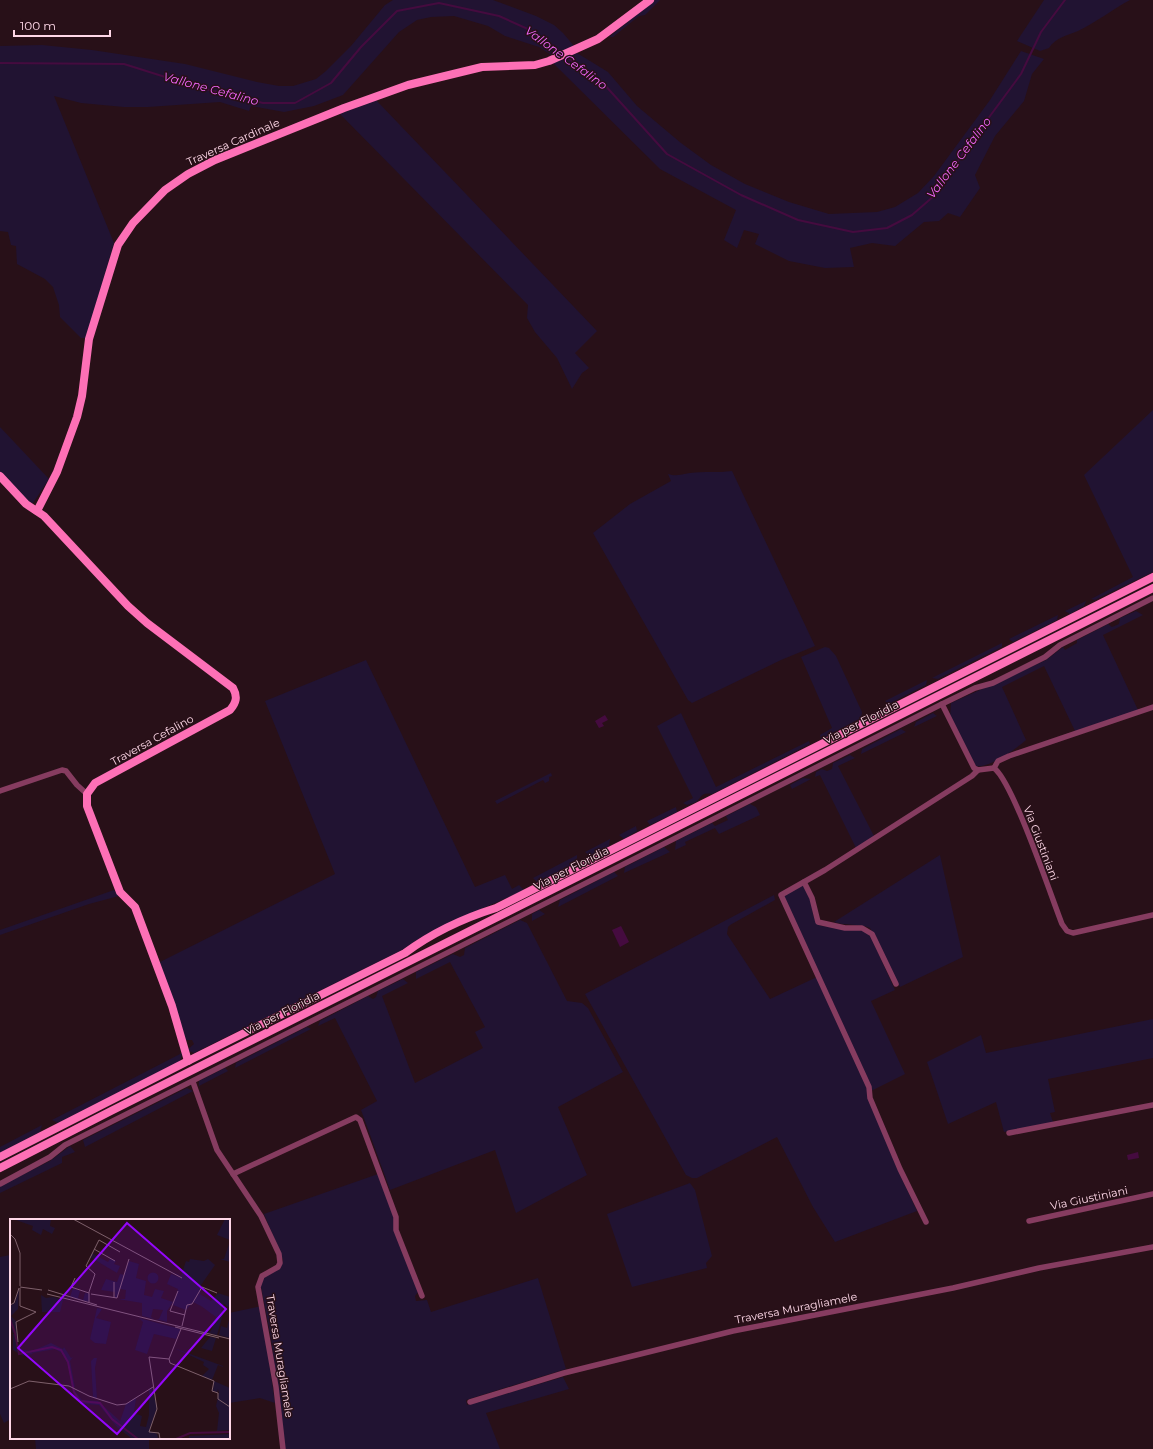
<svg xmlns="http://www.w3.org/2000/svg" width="1153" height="1449" font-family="Montserrat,sans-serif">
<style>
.green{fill:#211332}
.water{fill:#450b3f}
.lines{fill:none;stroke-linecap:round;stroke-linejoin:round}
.stream{stroke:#450b3f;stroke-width:2}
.street{stroke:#863c60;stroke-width:5.5}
.secondary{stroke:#fd70b6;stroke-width:8}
.labels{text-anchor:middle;stroke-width:3;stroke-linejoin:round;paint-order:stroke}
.street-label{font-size:11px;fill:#fed7e7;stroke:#281018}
.water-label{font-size:12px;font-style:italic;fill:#f467fd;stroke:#281018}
.inset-river{fill:none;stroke:#450b3f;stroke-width:2}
.inset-road{fill:none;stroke:#7e606b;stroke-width:1}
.view{fill:#9406fb;fill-opacity:0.15;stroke:#9406fb;stroke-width:2}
.inset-edge{fill:none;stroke:#fed7e7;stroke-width:2}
</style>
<rect width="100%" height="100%" fill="#281018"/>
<g class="green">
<polygon points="393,0 493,0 536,16 554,25 563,33 574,46 553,56 539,47 505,36 488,26 454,16 431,17 417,20 399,32 343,95 314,106 284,112 251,106 249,111 220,102 148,107 124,107 81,103 54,96 114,243 86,338 81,338 60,317 59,305 53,287 45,279 17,264 16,246 11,245 8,232 0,231 0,46 42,45 92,50 185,64 257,82 279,86 293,86 316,79 326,71 351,46 385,5"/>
<polygon points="655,0 660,0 645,15 639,16 613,37 609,37"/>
<path d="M1044,0H1130C1113,9 1095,23 1078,31C1068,35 1055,38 1049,48L1040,51L1017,41Z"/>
<polygon points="1021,51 1044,59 1032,74 1024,101 995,136 975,175 980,188 960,217 948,213 939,221 924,222 895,246 872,243 850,248 854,267 825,268 789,261 755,244 759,234 744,230 737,248 724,240 736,210 660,169 553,63 577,53 608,72 637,106 681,143 711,165 745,184 789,202 829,214 877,212 895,207 918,193 934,176 990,100"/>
<polygon points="376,100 597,331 575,353 589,368 582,373 572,389 557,358 535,332 527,318 528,305 340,114"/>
<polygon points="1153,410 1153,572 1095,600 1091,599 1133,577 1084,475"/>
<polygon points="0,427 49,479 33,503 27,502 0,472"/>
<path d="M732,471L815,646L781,660L692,703L688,700L593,533L630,504L671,481L668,474C677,477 681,474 690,473C704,471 718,473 732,471Z"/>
<polygon points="1086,601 1084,606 1070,614 1065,611"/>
<path d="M1136,611L1143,615L1103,635L1138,710L1075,731L1044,666L1002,687L1026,740C1016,749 988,769 976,766L950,717L951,703L1046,660L1063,647L1065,650L1077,643V640L1108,624L1112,627L1119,624L1120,618Z"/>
<polygon points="1058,615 1057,620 1013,642 1009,639"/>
<polygon points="1002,643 1002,647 938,679 932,678"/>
<polygon points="825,647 829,648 836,656 862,712 861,718 821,739 820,735 832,728 801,657"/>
<path d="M366,660L475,887L505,875L512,889L519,885L524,890C483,910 439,923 402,950L194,1053L187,1050L194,1044L192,1040H184L160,962L335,874L265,701Z"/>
<polygon points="927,680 926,685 889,704 885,701"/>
<path d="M681,713L716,787L809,741L810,744L712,794C702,792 703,795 697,801C695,803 690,804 687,805L683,803L693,798L657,726Z"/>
<polygon points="933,713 937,716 914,727 916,722"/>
<polygon points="901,729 906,732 861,754 862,749"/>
<polygon points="850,755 855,758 838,766 874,836 856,848 820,775 815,777 816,772 822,769 827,771 832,769 833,763"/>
<polygon points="551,773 552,776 549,777 549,781 545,783 543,780 497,804 495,801"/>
<polygon points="803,778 811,779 792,789 790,785"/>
<polygon points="750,804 756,807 760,815 719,834 715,828 685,842 686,845 675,850 676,841 712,823 715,826 728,820 726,816"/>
<polygon points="676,807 677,812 650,825 647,821"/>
<polygon points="636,826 637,831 624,839 619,835"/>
<polygon points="610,839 609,846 590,856 585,852"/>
<polygon points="664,847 670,852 624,873 625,867"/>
<polygon points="577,855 577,863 537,882 533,878"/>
<path d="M940,855L963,957L900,987L870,928C859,923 846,926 834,922Z"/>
<polygon points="614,872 618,876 558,907 560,900"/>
<path d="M803,885C806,890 809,895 811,900C813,910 812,922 822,926L865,931L871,937L895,990L871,1001L905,1074L871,1091L783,896Z"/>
<polygon points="114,890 119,896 89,904 0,935 0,930"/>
<polygon points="774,895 775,900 730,925 728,927 727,934 770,999 817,977 867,1087 869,1099 897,1168 917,1211 835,1242 813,1207 777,1137 697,1178 692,1178 686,1175 585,994"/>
<polygon points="539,910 545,914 532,921 532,914"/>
<polygon points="520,920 527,923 567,1001 582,1003 588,1008 623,1072 558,1107 587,1175 516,1213 495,1150 390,1190 361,1110 377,1101 335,1018 318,1026 320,1021 368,996 373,999 376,997 378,991 403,979 408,983 382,996 415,1083 483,1048 475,1032 485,1027 450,962 416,979 416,972 453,954 460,957 464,955 465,948"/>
<polygon points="1153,1019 1153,1058 1048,1079 1055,1112 1050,1113 1053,1122 1004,1132 996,1102 948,1124 927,1062 981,1035 986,1053"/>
<polygon points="307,1027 311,1029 235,1068 236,1063"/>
<polygon points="182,1053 180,1062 58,1123 52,1120"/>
<polygon points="225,1068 228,1071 199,1086 199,1081"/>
<polygon points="187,1088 193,1091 85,1147 83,1140"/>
<polygon points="42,1125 40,1132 0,1153 0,1147"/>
<polygon points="70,1146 75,1152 62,1157 62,1163 0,1193 0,1186 50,1161"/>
<polygon points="378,1174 394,1217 418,1292 415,1296 416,1301 427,1300 431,1312 538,1278 566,1369 466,1400 467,1405 563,1377 569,1389 486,1413 500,1449 285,1449 271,1338 260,1282 261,1279 281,1265 283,1260 264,1214"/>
<polygon points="690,1183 695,1190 712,1256 706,1263 707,1268 632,1287 607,1214"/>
<polygon points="10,1255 11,1419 4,1423 0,1414 0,1257"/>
<polygon points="257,1307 261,1307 275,1403 260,1398 229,1403 229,1313"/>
<polygon points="35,1438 149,1438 149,1449 36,1449"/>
</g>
<g class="water">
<polygon points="605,715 608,720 602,723 604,726 599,728 595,721"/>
<polygon points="621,926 629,942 620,947 612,930"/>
<polygon points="1138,1152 1139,1158 1128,1160 1127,1155"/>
</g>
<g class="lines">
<g class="stream">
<polyline points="565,56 603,83 667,154 741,195 798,220 853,232 887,228 912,215 935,195 970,143 1021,74 1041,32 1065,0"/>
<polyline points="0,63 124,64 197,87 263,103 295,103 331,83 361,47 397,11 439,3 499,16 530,30 562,53"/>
</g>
<g class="street">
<path d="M942,704L974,768L978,770L994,768C1013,782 1051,896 1062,924L1067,931L1073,933L1153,915"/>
<polyline points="994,768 998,761 1009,756 1153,707"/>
<polyline points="0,791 62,770 66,771 77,785 87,794"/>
<polyline points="804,882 812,898 818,922 845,928 862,928 872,934 896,984"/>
<polyline points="193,1082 217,1150 261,1216 279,1254 280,1263 278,1267 262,1276 258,1287 276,1387 283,1449"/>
<polyline points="1009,1133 1153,1105"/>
<polyline points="233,1174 356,1117 360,1120 396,1217 396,1230 422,1296"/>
<polyline points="0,1184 50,1157 65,1145 942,704 975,688 993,683 1045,657 1060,645 1153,598"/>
<polyline points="1029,1221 1153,1194"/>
<polyline points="926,1222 900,1169 870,1098 869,1087 781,895 825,870 972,776 978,770"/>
<polyline points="470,1402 564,1373 733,1331 953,1288 1039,1268 1153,1247"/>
</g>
<g class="secondary">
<path d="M0,476L26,504L44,516L128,606L147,623L233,688C238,697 236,703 230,710L95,783L87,794V806L120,892L135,907L172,1006L188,1061"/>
<polyline points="37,511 57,472 77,417 82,396 89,339 118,245 133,223 165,190 188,174 215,160 344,108 408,85 482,67 535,65 549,61 598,39 650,0"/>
<path d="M0,1157L188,1061L405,953C432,933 464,918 496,908L1153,577"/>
<polyline points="0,1168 111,1111 1153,588"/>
</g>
</g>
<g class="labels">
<g class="street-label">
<text transform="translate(233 142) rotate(-24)" y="4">Traversa Cardinale</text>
<text transform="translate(861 722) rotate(-27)" y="4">Via per Floridia</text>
<text transform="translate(152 740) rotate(-29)" y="4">Traversa Cefalino</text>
<text transform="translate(1041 843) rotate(69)" y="4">Via Giustiniani</text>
<text transform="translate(571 868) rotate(-27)" y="4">Via per Floridia</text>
<text transform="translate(282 1013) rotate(-27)" y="4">Via per Floridia</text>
<text transform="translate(1089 1198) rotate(-12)" y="4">Via Giustiniani</text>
<text transform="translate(796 1308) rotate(-11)" y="4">Traversa Muragliamele</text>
<text transform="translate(280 1356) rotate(81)" y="4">Traversa Muragliamele</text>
</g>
<g class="water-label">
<text transform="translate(566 58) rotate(36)" y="4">Vallone Cefalino</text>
<text transform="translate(211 89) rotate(15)" y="4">Vallone Cefalino</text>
<text transform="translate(959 158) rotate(-53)" y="4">Vallone Cefalino</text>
</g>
</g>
<g transform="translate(10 1219)">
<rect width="220" height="220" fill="#281018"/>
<path d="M3,0H41L40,7L45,9L42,15L33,10L31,16L22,11L23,7ZM215,0H220V21L207,16ZM220,22V43L210,40H214ZM82,34L98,43L100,40L106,42L104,45L110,47L107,54L80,38ZM180,40L194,42L198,40L205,46L191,66L190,75L201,82L208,74L220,78V89L214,85L211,91L214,92L207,116L187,111L200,113L203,108L201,106L206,98L191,87L183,83L176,91L163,86L168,70L157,65L161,55L172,59L162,53L171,57L176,42L179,43ZM119,42L129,45L126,59L136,62L134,76L142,78L145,70L154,72L151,79L163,83L157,92V103L146,100H149L153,91L143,90L141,98L144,100L132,97V84L108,80H115L116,71L110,70L107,79H105V73L91,71L96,60L107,63L110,55L114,56ZM137.5 59a5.5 5.5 0 1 1 11 0a5.5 5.5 0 1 1-11 0ZM9,69L8,90L1,97L6,102L7,114H3L0,103V87L5,84ZM63,69L70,72L68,79L73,81L75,74L80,75L79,82L78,83L60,78ZM31,76L36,79L43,78L58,82L53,81L50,93H32ZM87,89L92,90L86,99L101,103L96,125L85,124L80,120ZM220,97V119L209,116L211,107L217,109ZM129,99L170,110V111L166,120L144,115L137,135L125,131L133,103ZM7,114L9,130L21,132L23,135L13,137L3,131V115ZM200,118L206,119L202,132L191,129ZM41,124L53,130L54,128L61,139L63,138L60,142L65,168L62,167L59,147L52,134L45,130L23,134L22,132ZM164,129L213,147V148L208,146L202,161L192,157L199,150L193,146L194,143ZM84,139H87L85,149L87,180L83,178L81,142ZM204,162L220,169L219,211L207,212L209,194L206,187L209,174L208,170L207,173L203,172ZM62,168L72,181L88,182L110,202L116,185L126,179L124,194L132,197L130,207L136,208L139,196V170L142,169L147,188L139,212L147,215L148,219H121L107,208L89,186L73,185L69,183ZM220,215V220H179V217Z" fill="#211332"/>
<path class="inset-river" d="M0,100L5,114M5,114L9,135L42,128L51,131L58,143L64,173L70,182L90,184L102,200L128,220M166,220L180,214L220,213"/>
<path class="inset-road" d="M63,0L172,59M0,15L5,20L10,34V67M84,30L105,42M65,59L61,68L79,74M104,63V79M10,68L32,71M10,69V87L26,93M38,71L87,86M168,72L160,92L175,96M37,75L220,120M81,75L107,79L119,40M79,84V73L85,55L76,47L89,21L110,33M0,86L4,84L9,69M172,107L177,86L182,85L192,68L207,74M165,108L209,119M8,123L6,103L26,93M159,140L160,144L204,162L202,172L208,174V180L220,188M0,170L19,162L59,167L79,177L107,186L116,185L143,168M150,220L149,214L139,213L147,190L139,138L159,140L171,110"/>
<path class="view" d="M117,4L216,90L107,215L8,129Z"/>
<rect width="220" height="220" class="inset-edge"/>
</g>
<path d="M14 30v6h96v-6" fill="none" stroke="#fed7e7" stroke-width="2"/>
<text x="20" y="30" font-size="12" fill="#fed7e7" stroke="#281018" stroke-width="3" paint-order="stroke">100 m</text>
</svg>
